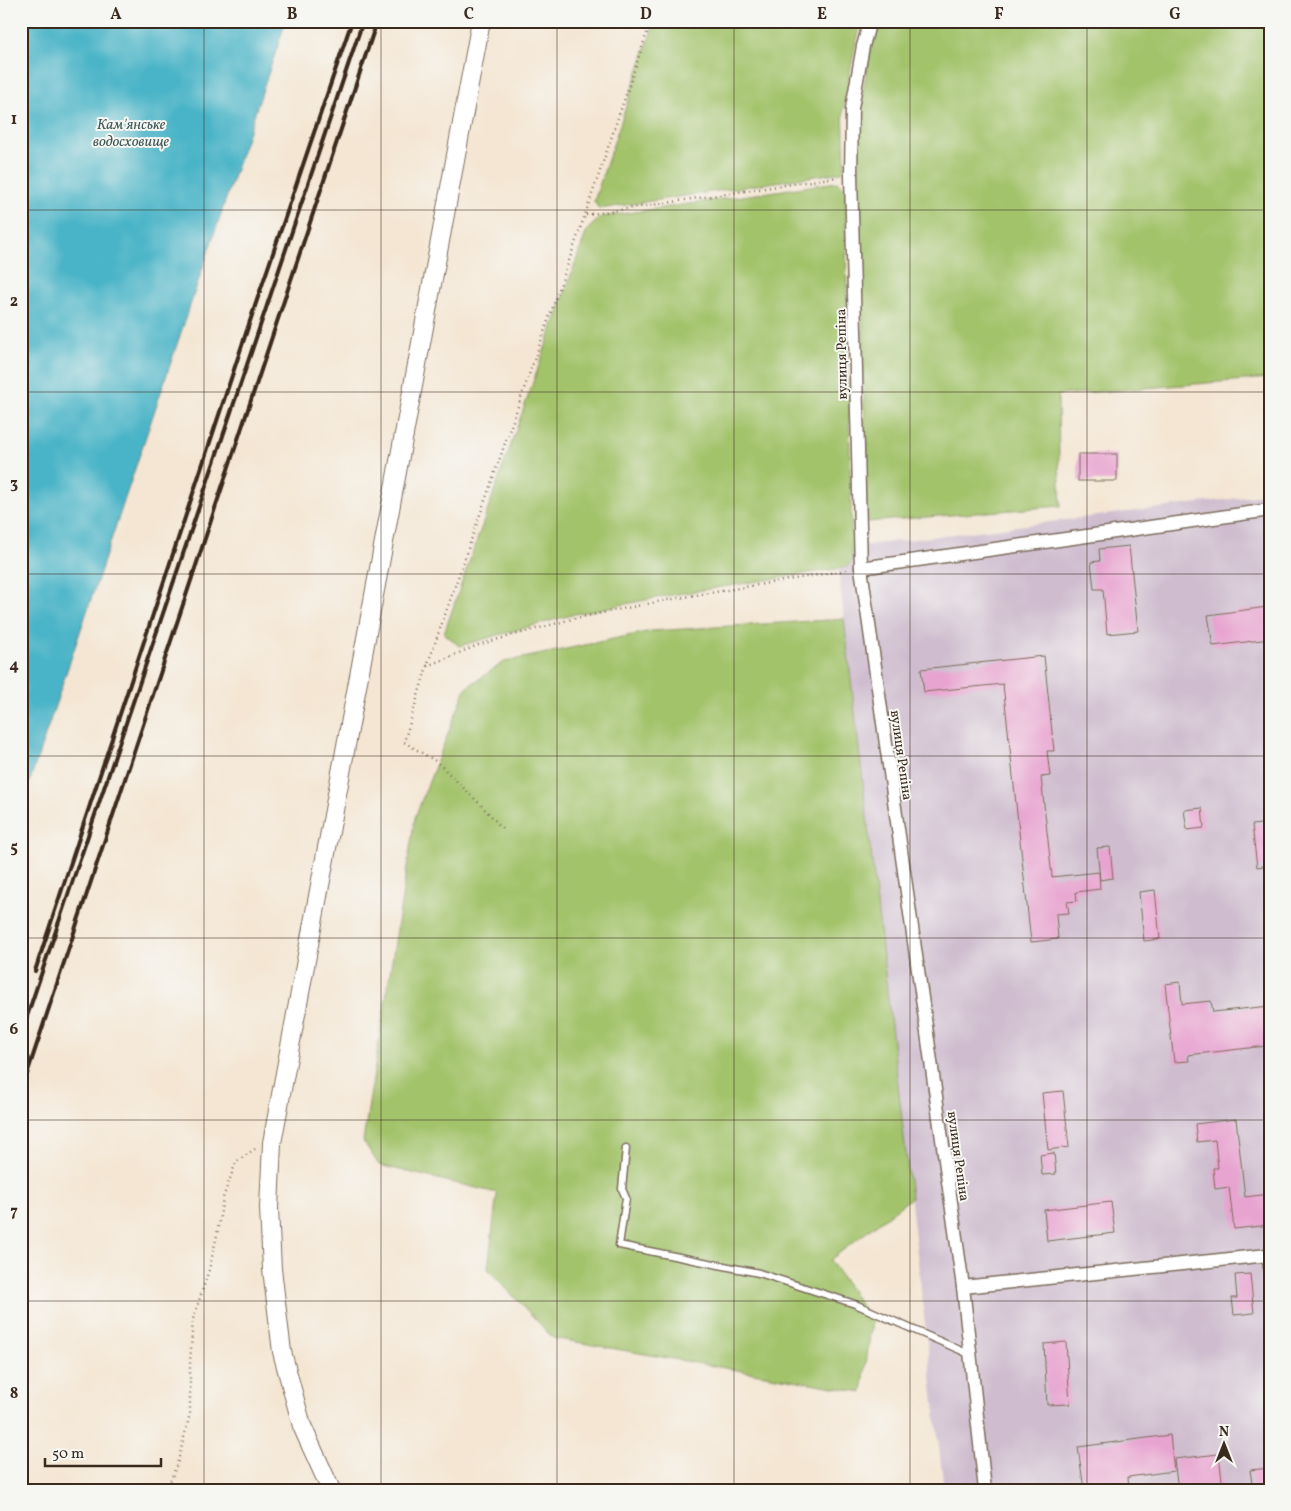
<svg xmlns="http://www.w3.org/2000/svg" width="1291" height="1511" font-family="Vollkorn,serif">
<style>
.industrial{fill:#cfbdcf}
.green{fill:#a3c36b;stroke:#6f7644}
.water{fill:#49b4c7;stroke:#426f72}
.building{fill:#e8a4d0}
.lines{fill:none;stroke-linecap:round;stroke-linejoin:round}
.lane-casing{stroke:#7c6c5d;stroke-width:9}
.street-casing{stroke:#7c6c5d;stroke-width:15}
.secondary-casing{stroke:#7c6c5d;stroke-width:20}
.path{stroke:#7c6c5d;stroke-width:2.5;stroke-dasharray:1 4;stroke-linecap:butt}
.lane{stroke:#fff;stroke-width:6}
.street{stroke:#fff;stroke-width:12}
.secondary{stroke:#fff;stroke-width:18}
.rail{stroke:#3b2a1e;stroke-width:4}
.grid{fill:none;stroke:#3b2a1e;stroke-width:1;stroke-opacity:0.55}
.labels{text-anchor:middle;stroke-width:4;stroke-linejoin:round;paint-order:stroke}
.street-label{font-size:14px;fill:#3b2a1e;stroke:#f6f6f2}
.water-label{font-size:15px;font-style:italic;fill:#405a59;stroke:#f6f6f2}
.neatline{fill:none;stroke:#3b2a1e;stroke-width:2}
.grid-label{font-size:16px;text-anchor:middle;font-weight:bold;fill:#3b2a1e}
</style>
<rect width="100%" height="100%" fill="#f6f6f2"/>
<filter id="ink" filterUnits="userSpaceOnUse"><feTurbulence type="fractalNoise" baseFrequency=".02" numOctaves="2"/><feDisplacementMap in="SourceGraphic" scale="10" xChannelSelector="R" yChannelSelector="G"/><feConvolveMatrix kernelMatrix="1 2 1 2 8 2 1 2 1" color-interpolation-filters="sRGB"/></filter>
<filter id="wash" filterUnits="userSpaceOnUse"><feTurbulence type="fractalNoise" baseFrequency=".0096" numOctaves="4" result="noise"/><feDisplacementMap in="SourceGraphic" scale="20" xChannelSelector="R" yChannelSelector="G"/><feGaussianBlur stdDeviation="1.12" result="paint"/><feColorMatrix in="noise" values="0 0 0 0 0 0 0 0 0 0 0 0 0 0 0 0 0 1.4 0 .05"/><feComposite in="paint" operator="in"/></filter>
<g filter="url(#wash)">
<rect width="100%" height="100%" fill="#f4e6d3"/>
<polygon class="industrial" points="1270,494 1270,1490 944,1490 836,549"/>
<g class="green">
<polygon points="655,21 862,21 855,47 843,109 845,165 842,172 599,209 594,201"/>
<polygon points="881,21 1270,21 1270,378 1058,395 1059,463 1061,506 867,522 859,173 860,108 870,50"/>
<polygon points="837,182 845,188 852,561 847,567 666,596 575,614 459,646 444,633 587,230 601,217"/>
<polygon points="844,619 911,1198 830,1260 872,1321 862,1392 553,1338 488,1269 497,1193 379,1165 363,1141 415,817 466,688 504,662 651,631"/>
</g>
<polygon class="water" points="21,21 286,21 21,807"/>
<g id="blocks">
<g class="building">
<rect x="1078" y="454" width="39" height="27"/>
<polygon points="1129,546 1138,631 1107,634 1103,589 1094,589 1091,562 1100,561 1099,549"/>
<polygon points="1267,607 1270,639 1213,646 1208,615"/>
<polygon points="1044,656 1054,751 1047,751 1050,776 1041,777 1052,877 1099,872 1100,889 1076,892 1077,901 1067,902 1069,913 1056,914 1058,939 1031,942 1003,684 924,692 921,669"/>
<polygon points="1202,808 1204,828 1187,830 1184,810"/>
<polygon points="1270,823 1270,865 1257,867 1252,825"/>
<polygon points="1110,847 1113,878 1100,880 1097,848"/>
<polygon points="1155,890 1160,939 1144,941 1139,892"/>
<polygon points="1180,982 1182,1004 1211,1001 1213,1012 1270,1006 1270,1035 1265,1035 1266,1046 1188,1055 1189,1061 1174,1062 1165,984"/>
<polygon points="1063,1091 1069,1147 1048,1150 1042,1093"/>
<polygon points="1236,1119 1245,1197 1270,1194 1270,1225 1234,1229 1229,1187 1215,1189 1213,1168 1218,1168 1215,1140 1197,1142 1195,1124"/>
<polygon points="1054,1153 1056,1174 1042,1175 1040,1155"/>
<polygon points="1111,1202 1115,1233 1047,1241 1044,1210"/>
<polygon points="1250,1274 1254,1313 1234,1315 1232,1298 1237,1298 1235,1275"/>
<polygon points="1066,1342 1070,1404 1047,1405 1044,1344"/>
<polygon points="1170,1435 1174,1471 1128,1477 1129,1490 1084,1490 1078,1447"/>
<polygon points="1219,1454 1223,1490 1178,1490 1174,1459"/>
<polygon points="1270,1468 1270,1490 1253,1490 1250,1470"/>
</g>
</g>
</g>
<g filter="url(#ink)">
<use href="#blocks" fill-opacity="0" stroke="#7c6c5d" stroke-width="1"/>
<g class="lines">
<defs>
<polyline id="lane" points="626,1148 622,1189 626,1198 619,1245 759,1273 855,1304 969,1354"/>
<g id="street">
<polyline points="870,21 863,46 852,108 851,175 861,568 963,1287 985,1490"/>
<polyline points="861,568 1270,510"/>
<polyline points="963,1287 1268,1255 1270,1267"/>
</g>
<polyline id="secondary" points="331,1490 302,1426 282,1352 272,1269 269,1208 272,1143 481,21"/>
</defs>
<use href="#lane" class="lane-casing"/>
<use href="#street" class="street-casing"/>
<use href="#secondary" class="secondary-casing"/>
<g class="path">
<polyline points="586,215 838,177"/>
<polyline points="427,666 481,644 576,618 667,600 848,570"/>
<polyline points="502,828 480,804 437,762 404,742 427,666 585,215 651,21"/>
<polyline points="167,1490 178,1461 190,1414 190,1364 193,1319 209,1270 217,1235 223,1198 236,1162 255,1149"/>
</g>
<use href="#lane" class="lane"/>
<use href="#street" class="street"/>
<use href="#secondary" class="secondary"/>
<g class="rail">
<polyline points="35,971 256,303 352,21"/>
<polyline points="21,1034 363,21"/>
<polyline points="21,1092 377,21"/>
</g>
</g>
</g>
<path class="grid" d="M204,21V1490M381,21V1490M557,21V1490M734,21V1490M910,21V1490M1087,21V1490M21,210H1270M21,392H1270M21,574H1270M21,756H1270M21,938H1270M21,1120H1270M21,1301H1270"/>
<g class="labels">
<g class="street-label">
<text transform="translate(841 354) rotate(-91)" y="5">вулиця Репіна</text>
<text transform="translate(902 755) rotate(82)" y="5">вулиця Репіна</text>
<text transform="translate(959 1156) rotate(82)" y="5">вулиця Репіна</text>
</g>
<g class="water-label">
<text x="131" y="129">Кам'янське<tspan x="131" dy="17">водосховище</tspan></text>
</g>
</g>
<rect width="1291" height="1511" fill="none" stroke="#f6f6f2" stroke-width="55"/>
<g transform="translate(1224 1444)" stroke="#f6f6f2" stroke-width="4" paint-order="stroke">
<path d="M0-4L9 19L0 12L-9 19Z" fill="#3b2a1e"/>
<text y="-8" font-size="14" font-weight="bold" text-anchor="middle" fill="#3b2a1e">N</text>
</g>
<path d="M45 1458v8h116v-8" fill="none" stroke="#3b2a1e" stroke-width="2.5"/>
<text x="52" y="1458" font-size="15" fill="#3b2a1e" stroke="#f6f6f2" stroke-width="4" paint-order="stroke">50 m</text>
<rect x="28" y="28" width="1236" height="1456" class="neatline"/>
<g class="grid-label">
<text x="116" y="19">A</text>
<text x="292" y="19">B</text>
<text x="469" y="19">C</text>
<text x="646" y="19">D</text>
<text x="822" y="19">E</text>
<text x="999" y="19">F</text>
<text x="1175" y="19">G</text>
<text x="14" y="124">1</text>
<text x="14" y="306">2</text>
<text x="14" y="488">3</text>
<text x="14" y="670">4</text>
<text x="14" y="852">5</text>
<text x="14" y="1034">6</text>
<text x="14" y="1216">7</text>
<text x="14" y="1398">8</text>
</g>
</svg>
